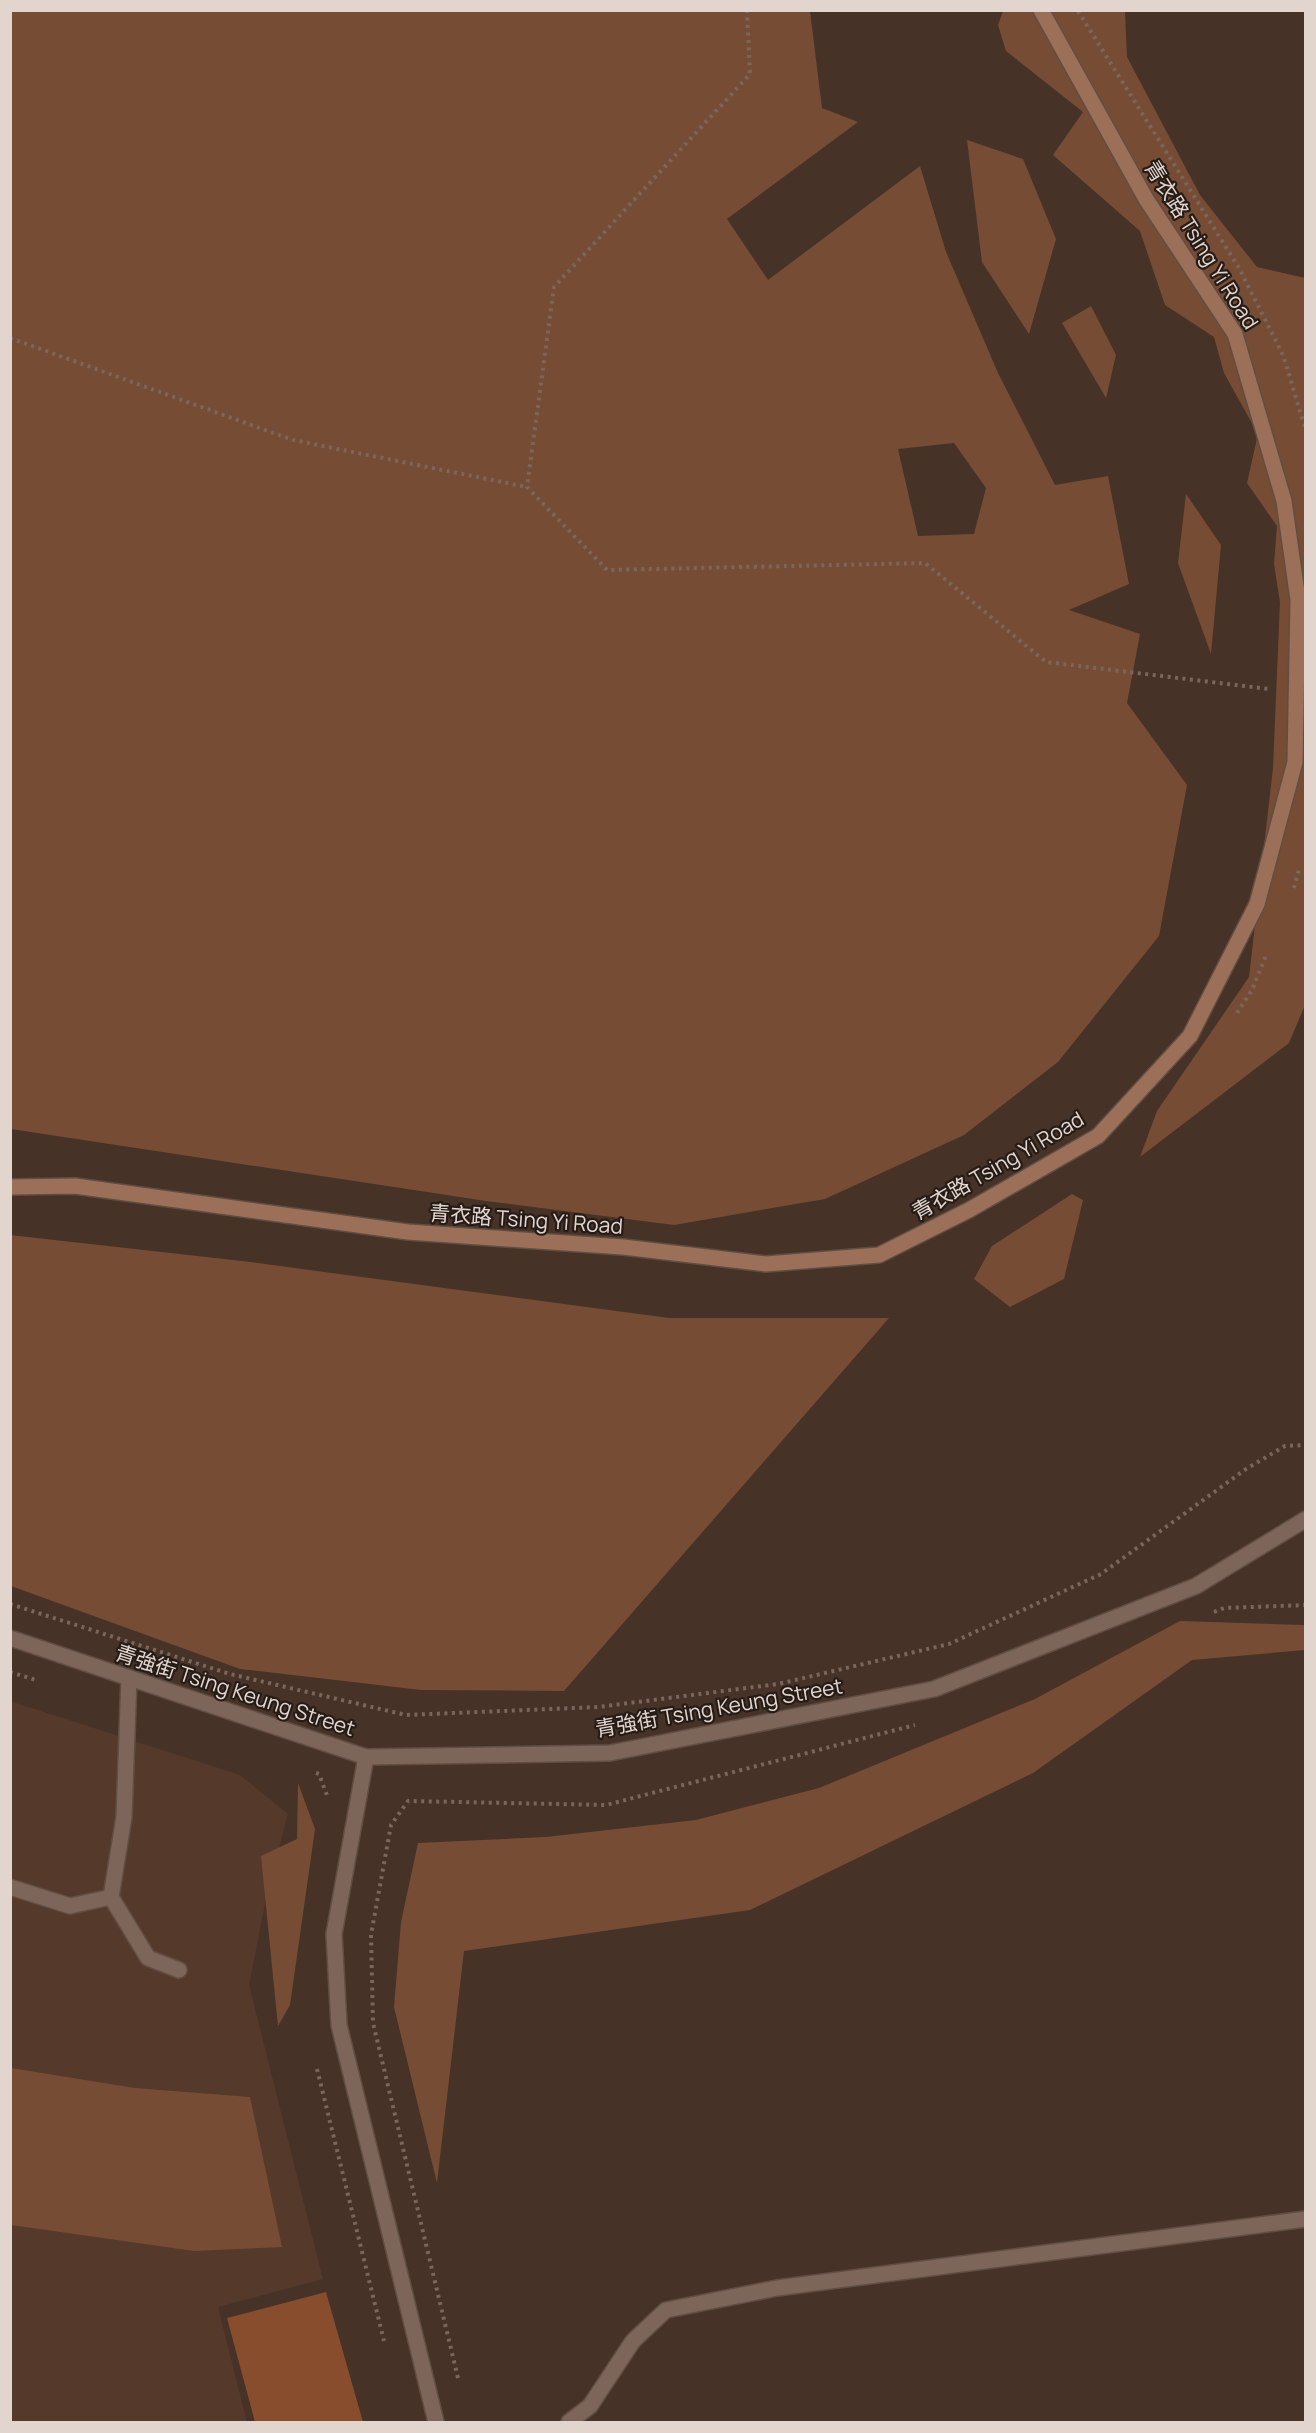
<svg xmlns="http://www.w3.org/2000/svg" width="1316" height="2433" font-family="Manrope,'Noto Sans TC',sans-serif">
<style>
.built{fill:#55392a}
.green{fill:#774c35;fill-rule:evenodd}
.building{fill:#874d2d}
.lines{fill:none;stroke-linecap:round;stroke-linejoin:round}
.lane-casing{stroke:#604e44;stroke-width:18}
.street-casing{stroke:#604e44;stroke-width:18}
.secondary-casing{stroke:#604e44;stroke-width:18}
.path{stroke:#79665d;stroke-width:4;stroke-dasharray:3 4.5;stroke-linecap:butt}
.lane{stroke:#7d6559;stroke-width:15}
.street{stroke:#7d6559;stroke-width:15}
.secondary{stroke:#9c7058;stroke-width:15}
.labels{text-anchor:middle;stroke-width:4.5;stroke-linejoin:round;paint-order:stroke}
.street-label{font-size:21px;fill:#e2d5ce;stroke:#261c17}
</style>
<rect width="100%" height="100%" fill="#473227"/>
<polygon class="built" points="10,1701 240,1775 288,1814 268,1889 249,1985 323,2279 218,2307 247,2422 11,2422"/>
<g class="green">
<path d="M10,11H810L822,108L858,122L727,219L768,280L920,166L946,252L998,373L1055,485L1108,476L1129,584L1069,610L1140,634L1127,703L1187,785L1159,936L1058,1062L964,1135L825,1199L674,1225L486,1201L11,1129ZM954,443L986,488L974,534L918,536L898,449Z"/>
<polygon points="1003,11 1125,11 1127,57 1200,195 1257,267 1305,278 1305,1005 1289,1043 1140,1157 1157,1111 1249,977 1273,768 1280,602 1274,564 1277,526 1247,483 1258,434 1224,373 1214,337 1165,305 1140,231 1053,155 1083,112 1006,51 998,25"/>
<polygon points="967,140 1023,159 1056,239 1029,334 982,262"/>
<polygon points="1091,306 1116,355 1106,398 1062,323"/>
<polygon points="1186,494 1221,545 1211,654 1178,563"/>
<polygon points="1072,1194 1083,1200 1064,1279 1010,1307 974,1279 992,1246"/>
<polygon points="10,1235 242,1261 669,1318 889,1318 564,1691 421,1690 240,1669 11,1586"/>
<polygon points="1180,1621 1305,1625 1305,1650 1192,1660 1033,1773 750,1910 464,1951 437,2183 394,2007 401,1922 418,1843 546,1837 696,1820 819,1788 1035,1699"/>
<polygon points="298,1783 315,1829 290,2005 278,2026 261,1856 297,1839"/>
<polygon points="11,2068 135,2088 250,2097 282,2247 194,2251 11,2225"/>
</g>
<polygon class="building" points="326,2292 363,2422 255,2422 227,2318"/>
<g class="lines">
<defs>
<g id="lane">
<polyline points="10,1887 70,1906 111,1897 124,1817 129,1678"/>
<polyline points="111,1897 148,1958 179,1970"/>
<polyline points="569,2422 590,2406 633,2341 666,2310 777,2288 1306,2219"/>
</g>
<g id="street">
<polyline points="10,1638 366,1757 610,1753 934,1689 1196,1586 1306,1519"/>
<polyline points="366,1757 334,1934 339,2025 436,2422"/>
</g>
<polyline id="secondary" points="10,1187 75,1186 408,1232 623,1247 766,1264 879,1255 969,1210 1098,1136 1190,1036 1257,904 1295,762 1298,600 1284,501 1235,334 1146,199 1041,10"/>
</defs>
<use href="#lane" class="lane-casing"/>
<use href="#street" class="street-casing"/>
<use href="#secondary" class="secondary-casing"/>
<g class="path">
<polyline points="747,10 750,74 554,287 527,487 607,570 925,563 1046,662 1269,689"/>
<polyline points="1078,11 1239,268 1283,355 1306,431"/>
<polyline points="10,338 293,440 527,487"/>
<polyline points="1294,888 1299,869"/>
<polyline points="1237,1013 1252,990 1267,953"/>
<polyline points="10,1604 230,1674 406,1715 598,1707 778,1684 949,1644 1101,1574 1246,1469 1285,1446 1306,1445"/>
<polyline points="1214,1612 1224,1608 1306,1605"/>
<polyline points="10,1672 36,1680"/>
<polyline points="316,1773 319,1774 328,1798"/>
<polyline points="317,2069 384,2341"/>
<polyline points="458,2378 373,2023 371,1935 391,1825 408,1801 606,1805 915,1725"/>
</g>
<use href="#lane" class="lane"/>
<use href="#street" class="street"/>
<use href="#secondary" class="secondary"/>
</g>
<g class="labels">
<g class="street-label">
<text transform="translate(1201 245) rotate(58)" y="7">青衣路 Tsing Yi Road</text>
<text transform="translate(998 1166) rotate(-30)" y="7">青衣路 Tsing Yi Road</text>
<text transform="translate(526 1220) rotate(4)" y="7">青衣路 Tsing Yi Road</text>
<text transform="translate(235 1691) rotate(18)" y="7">青強街 Tsing Keung Street</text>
<text transform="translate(719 1708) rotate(-10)" y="7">青強街 Tsing Keung Street</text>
</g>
</g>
<rect width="1316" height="2433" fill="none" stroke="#e2d5ce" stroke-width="24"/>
</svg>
